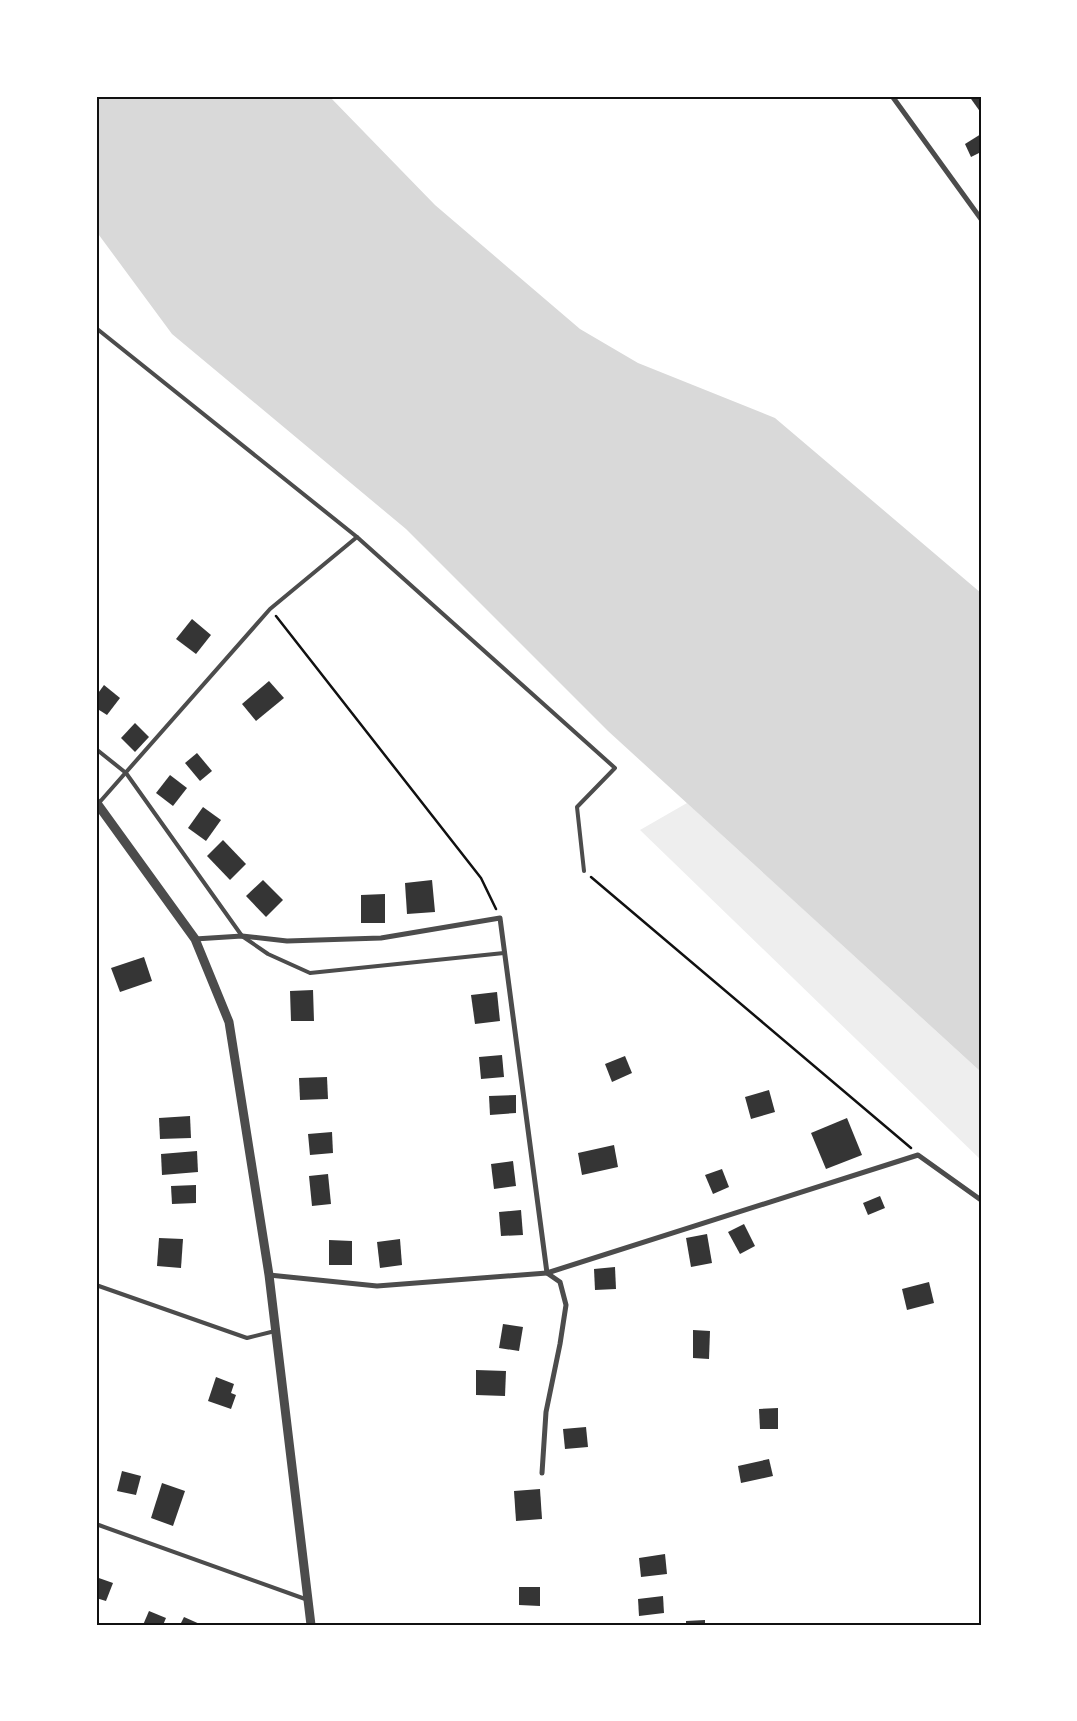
<svg xmlns="http://www.w3.org/2000/svg" width="1077" height="1721" font-family="'PT Sans',sans-serif">
<style>
.green{fill:#eee}
.water{fill:#d9d9d9}
.building{fill:#353535}
.lines{fill:none;stroke-linecap:round;stroke-linejoin:round}
.path{stroke:#111;stroke-width:2.5}
.service{stroke:#4c4c4c;stroke-width:4}
.minor{stroke:#4c4c4c;stroke-width:5}
.tertiary{stroke:#4c4c4c;stroke-width:9}
.neatline{fill:none;stroke:#111;stroke-width:2}
</style>
<rect width="100%" height="100%" fill="#fff"/>
<polygon class="green" points="687,803 981,1072 981,1160 640,830"/>
<polygon class="water" points="96,96 329,96 435,205 580,329 638,363 775,418 981,593 981,1072 608,731 406,529 172,334 96,231"/>
<g class="building">
<polygon points="969,96 981,96 981,113"/>
<polygon points="981,134 981,152 971,157 965,144"/>
<polygon points="192,619 211,635 196,654 176,639"/>
<polygon points="269,681 284,698 256,721 242,704"/>
<polygon points="104,685 120,698 107,715 96,708 96,696"/>
<polygon points="135,723 149,737 135,752 121,738"/>
<polygon points="197,753 212,771 200,781 185,763"/>
<polygon points="170,775 187,788 173,806 156,793"/>
<polygon points="203,807 221,820 206,841 188,828"/>
<polygon points="223,840 246,864 230,880 207,856"/>
<polygon points="263,880 283,900 266,917 246,896"/>
<polygon points="432,880 435,912 407,914 405,883"/>
<polygon points="385,894 385,923 361,923 361,895"/>
<polygon points="144,957 152,981 120,992 111,968"/>
<polygon points="313,990 314,1021 291,1021 290,991"/>
<polygon points="497,992 500,1021 475,1024 471,995"/>
<polygon points="502,1055 504,1077 481,1079 479,1057"/>
<polygon points="625,1056 632,1073 612,1082 605,1064"/>
<polygon points="327,1077 328,1099 300,1100 299,1078"/>
<polygon points="769,1090 775,1112 751,1119 745,1097"/>
<polygon points="516,1095 516,1113 490,1115 489,1096"/>
<polygon points="190,1116 191,1138 160,1139 159,1118"/>
<polygon points="847,1118 862,1155 826,1169 811,1133"/>
<polygon points="332,1132 333,1153 310,1155 308,1134"/>
<polygon points="614,1145 618,1167 582,1175 578,1153"/>
<polygon points="197,1151 198,1172 162,1175 161,1154"/>
<polygon points="513,1161 516,1186 494,1189 491,1164"/>
<polygon points="722,1169 729,1187 713,1194 705,1175"/>
<polygon points="328,1174 331,1204 312,1206 309,1176"/>
<polygon points="196,1185 196,1203 172,1204 171,1186"/>
<polygon points="880,1196 885,1208 868,1215 863,1203"/>
<polygon points="521,1210 523,1235 501,1236 499,1212"/>
<polygon points="744,1224 755,1246 740,1254 728,1232"/>
<polygon points="707,1234 712,1263 691,1267 686,1238"/>
<polygon points="159,1238 183,1239 181,1268 157,1266"/>
<polygon points="400,1239 402,1265 380,1268 377,1242"/>
<polygon points="329,1240 352,1241 352,1265 329,1265"/>
<polygon points="615,1267 616,1289 595,1290 594,1269"/>
<polygon points="929,1282 934,1303 907,1310 902,1289"/>
<polygon points="503,1324 523,1327 519,1351 499,1348"/>
<polygon points="693,1330 710,1331 709,1359 693,1358"/>
<polygon points="476,1370 506,1371 505,1396 476,1395"/>
<polygon points="216,1377 234,1384 231,1393 236,1395 231,1409 208,1401"/>
<polygon points="778,1408 778,1429 760,1429 759,1409"/>
<polygon points="586,1427 588,1447 565,1449 563,1429"/>
<polygon points="769,1459 773,1476 741,1483 738,1466"/>
<polygon points="122,1471 141,1476 136,1495 117,1491"/>
<polygon points="162,1483 185,1491 173,1526 151,1518"/>
<polygon points="540,1489 542,1519 516,1521 514,1491"/>
<polygon points="665,1554 667,1574 641,1577 639,1558"/>
<polygon points="96,1577 113,1583 106,1601 96,1598"/>
<polygon points="519,1587 540,1587 540,1606 519,1605"/>
<polygon points="663,1596 664,1613 639,1616 638,1599"/>
<polygon points="149,1611 166,1618 163,1625 143,1625"/>
<polygon points="184,1617 202,1625 180,1625"/>
<polygon points="705,1620 705,1625 686,1625 686,1621"/>
</g>
<g class="lines">
<g class="path">
<polyline points="276,616 481,878 496,909"/>
<polyline points="591,877 911,1148"/>
</g>
<g class="service">
<polyline points="96,328 357,537 615,768 577,807 584,871"/>
<polyline points="96,749 126,773 242,936 268,954 310,973 504,953"/>
<polyline points="98,804 270,609 357,537"/>
<polyline points="96,1285 247,1338 275,1331"/>
<polyline points="96,1524 308,1600"/>
</g>
<g class="minor">
<polyline points="892,96 981,219"/>
<polyline points="195,939 242,936 287,941 381,938 500,918 547,1273 560,1282 566,1305 560,1344 546,1412 542,1473"/>
<polyline points="269,1275 377,1286 547,1273 918,1155 981,1200"/>
</g>
<polyline class="tertiary" points="96,802 195,939 229,1022 269,1275 311,1625"/>
</g>
<rect width="1077" height="1721" fill="none" stroke="#ffffff" stroke-width="195"/>
<rect x="98" y="98" width="882" height="1526" class="neatline"/>
</svg>
